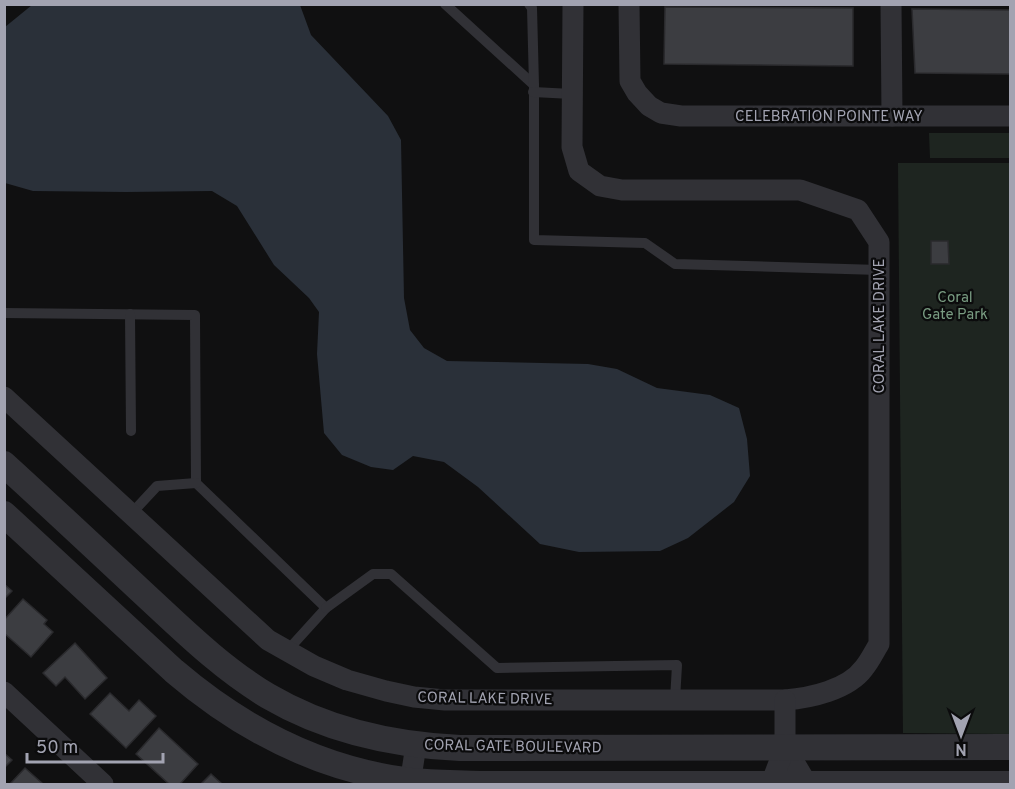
<svg xmlns="http://www.w3.org/2000/svg" width="1015" height="789" font-family="Overpass,sans-serif">
<style>
.green{fill:#1e2520}
.water{fill:#2a3039}
.building{fill:#3c3d41;stroke:#2a2a2d;stroke-width:1.5}
.lines{fill:none;stroke-linecap:round;stroke-linejoin:round}
.service{stroke:#313136;stroke-width:10}
.minor{stroke:#313136;stroke-width:21}
.tertiary{stroke:#313136;stroke-width:26}
.labels{text-anchor:middle;stroke-width:4.5;stroke-linejoin:round;paint-order:stroke}
.street-label{font-size:15px;fill:#a2a3b1;stroke:#0b0b0c}
.park-label{font-size:15px;fill:#799c82;stroke:#0b0b0c}
</style>
<rect width="100%" height="100%" fill="#101011"/>
<g class="green">
<polygon points="929,133 1010,133 1010,158 930,158"/>
<polygon points="898,163 1010,163 1010,734 903,733"/>
</g>
<polygon class="water" points="32,5 300,5 311,35 388,116 401,140 404,298 410,330 424,348 447,361 588,364 617,369 657,388 710,395 739,408 747,439 750,476 734,502 688,538 660,551 579,552 540,544 478,487 444,462 413,456 393,470 371,467 342,455 324,433 317,354 319,312 309,298 274,265 237,206 212,191 126,192 33,191 5,183 5,27"/>
<g class="building">
<polygon points="665,7 853,8 853,66 664,64"/>
<polygon points="912,9 1010,10 1010,74 915,73"/>
<polygon points="931,241 948,241 949,264 931,264"/>
<polygon points="4,584 12,591 4,599"/>
<polygon points="23,599 47,620 44,624 53,632 31,657 4,633 4,620"/>
<polygon points="75,643 107,678 85,699 65,677 56,686 43,673"/>
<polygon points="110,693 129,711 139,700 156,716 126,748 90,714"/>
<polygon points="159,728 198,764 180,784 169,784 136,754"/>
<polygon points="4,753 12,760 4,768"/>
<polygon points="25,768 43,784 10,784"/>
<polygon points="211,774 222,784 201,784"/>
</g>
<g class="lines">
<g class="service">
<polyline points="445,4 534,85 534,240 645,243 675,264 879,270"/>
<polyline points="529,4 532,8 534,85"/>
<polyline points="533,92 572,94"/>
<polyline points="4,313 195,315 196,483 326,608 287,651"/>
<polyline points="130,314 131,431"/>
<polyline points="131,514 157,486 196,483"/>
<polyline points="326,608 373,574 391,574 497,668 677,665 675,700"/>
</g>
<g class="minor">
<polyline points="629,4 630,81 637,93 649,106 661,113 681,116 1010,116"/>
<polyline points="891,4 892,116"/>
<path d="M4,397L268,640L314,666L347,680L386,691L414,697L445,700H785C810,698 848,690 864,668C870,661 874,652 879,644V242L858,210L800,190H622L600,186L579,171L572,147L573,4"/>
<polyline points="4,692 103,784"/>
<polyline points="785,747 807,784"/>
<polyline points="410,784 416,745"/>
<polyline points="771,784 785,747 785,700"/>
</g>
<g class="tertiary">
<path d="M4,464C50,506 96,549 142,592C182,629 221,668 268,696C326,730 394,745 460,748L1010,747"/>
<path d="M4,514L174,671C243,730 320,770 411,781C434,783 457,783 480,784H1010"/>
</g>
</g>
<g class="labels">
<g class="street-label">
<text x="829" y="121">CELEBRATION POINTE WAY</text>
<text transform="translate(879 326) rotate(-90)" y="5">CORAL LAKE DRIVE</text>
<text transform="translate(485 698) rotate(1)" y="5">CORAL LAKE DRIVE</text>
<text transform="translate(513 746) rotate(1)" y="5">CORAL GATE BOULEVARD</text>
</g>
<g class="park-label">
<text x="955" y="302">Coral<tspan x="955" dy="17">Gate Park</tspan></text>
</g>
</g>
<rect width="1015" height="789" fill="none" stroke="#a2a3b1" stroke-width="12"/>
<g transform="translate(961 735) rotate(180)" stroke="#0b0b0c" stroke-width="4.5" paint-order="stroke">
<path d="M0-4.5L10 22L0 15L-10 22Z" fill="#a2a3b1"/>
<text y="-9" font-size="16" font-weight="bold" text-anchor="middle" fill="#a2a3b1">N</text>
</g>
<path d="M27 753v9h136v-9" fill="none" stroke="#a2a3b1" stroke-width="3"/>
<text x="36" y="753" font-size="18" fill="#a2a3b1" stroke="#0b0b0c" stroke-width="4.5" paint-order="stroke">50 m</text>
</svg>
